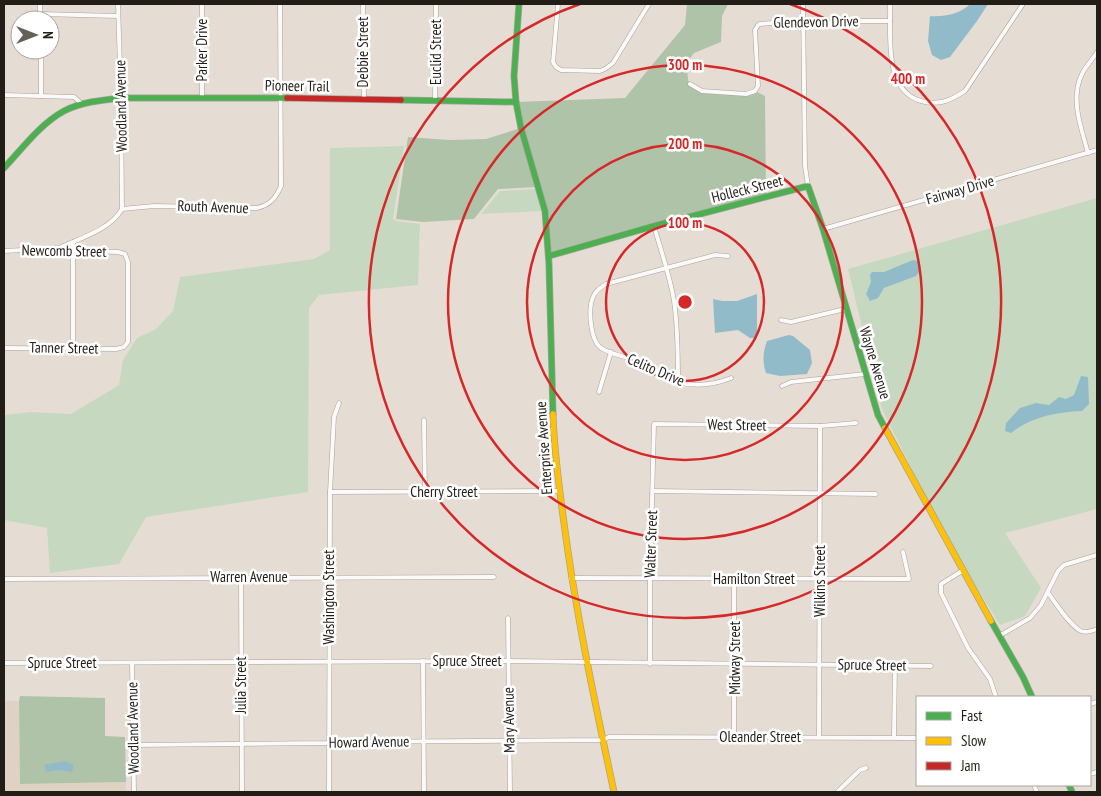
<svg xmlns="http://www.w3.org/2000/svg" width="1101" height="796" font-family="'PT Sans Narrow',sans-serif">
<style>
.built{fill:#e0d2c2}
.green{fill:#c6d9c0}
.forest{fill:#afc3a9}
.water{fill:#92bbca}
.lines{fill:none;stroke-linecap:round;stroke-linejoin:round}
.street-casing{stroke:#a8a29b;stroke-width:5}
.fast-casing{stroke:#a8a29b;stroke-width:7}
.slow-casing{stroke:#a8a29b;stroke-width:7}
.jam-casing{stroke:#a8a29b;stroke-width:7}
.street{stroke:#fbfaf9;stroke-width:4}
.fast{stroke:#4caf50;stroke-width:5.5}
.slow{stroke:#ffc107;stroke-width:5.5}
.jam{stroke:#c62828;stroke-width:5.5}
.ring{fill:none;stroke:#d62828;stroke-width:2.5}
.labels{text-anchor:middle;stroke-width:5;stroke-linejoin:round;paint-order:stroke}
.street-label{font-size:15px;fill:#221d17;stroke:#fff}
.centre{fill:#d62828;stroke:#fff;stroke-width:2.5}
.ring-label{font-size:15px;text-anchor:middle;font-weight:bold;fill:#d62828;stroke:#fff;stroke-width:5;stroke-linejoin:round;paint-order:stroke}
</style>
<rect width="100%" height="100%" fill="#e5ddd4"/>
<polygon class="built" points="4,701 19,701 20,784 126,782 126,792 4,792"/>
<g class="green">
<polygon points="404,146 393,219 396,221 420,224 418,285 319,295 309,308 308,492 146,517 119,564 50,573 47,528 4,520 4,415 31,412 71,414 119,385 123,360 137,338 156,329 173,311 180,277 314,259 330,250 330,148"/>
<polygon points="536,189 542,211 481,214 500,191"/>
<polygon points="1097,198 1097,509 1005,533 1041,588 1025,616 1000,625 969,575 919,484 882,409 848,269"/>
</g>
<g class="forest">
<polygon points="687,4 728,4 722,16 721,42 694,53 688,61 687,68 688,80 690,84 702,91 746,94 755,91 765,96 766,197 549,256 545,211 538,187 498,189 474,219 423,222 396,219 408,137 449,140 486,139 521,128 516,102 625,98 685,25"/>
<polygon points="20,696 105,698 105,736 125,737 126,782 20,784 19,701"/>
</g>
<g class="water">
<path d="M970,4H988L977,21L950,57L941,60L932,55L928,41L930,16C943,17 961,14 970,4Z"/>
<path d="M913,260L917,261C921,266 921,271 916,276L884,288L878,298L870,301L866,294L871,282L870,275L872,272H884Z"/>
<polygon points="757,294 757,336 754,338 750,338 738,330 715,333 713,299 722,301 737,301"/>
<path d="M789,335L793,336L810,350L812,363L807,374L780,376L766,373C762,361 763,352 767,341Z"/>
<path d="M1081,376L1088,377L1089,404L1082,411C1057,412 1031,417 1011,433L1005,431L1006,423L1020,408L1036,403L1049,405L1059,397L1066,399L1074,395Z"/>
<polygon points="65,761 74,765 72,772 58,770 46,772 44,765"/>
</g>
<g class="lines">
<defs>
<g id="street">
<polyline points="40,4 40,20"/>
<polyline points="118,4 121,98 122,209"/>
<polyline points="363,4 364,100"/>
<polyline points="558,4 553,62 556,67 561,70 600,71 605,69 613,63 649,4"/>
<polyline points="803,4 805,166 808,186"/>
<path d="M890,4C891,35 883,90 921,101C939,106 951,100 965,91L1023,4"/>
<polyline points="40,14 118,16"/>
<polyline points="41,50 41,96"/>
<polyline points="690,84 702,91 746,94 755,91 758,86 755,30 759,24 803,21 890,21"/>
<polyline points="4,95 74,97 82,104"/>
<polyline points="202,97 202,4"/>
<polyline points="435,100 436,4"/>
<path d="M1088,153C1081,127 1069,97 1083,72C1087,65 1093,59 1097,52"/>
<path d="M654,226C661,251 670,276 674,301C678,328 678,355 678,382"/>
<polyline points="823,229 1097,150"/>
<path d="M59,248C80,238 110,230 122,209L154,206L257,208C270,205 276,198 281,186L280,4"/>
<polyline points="4,251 59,248 73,251 118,252 125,254 128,262 128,342 124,347 116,349 4,348"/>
<path d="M728,256L715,255L606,284C600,288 595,291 593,297C588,309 590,340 601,348C615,357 634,357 648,365C653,367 656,371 660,374C681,388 709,387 731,378"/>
<polyline points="781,320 791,322 845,309"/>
<polyline points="73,348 73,242"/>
<polyline points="782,386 791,382 865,374"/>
<polyline points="599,392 611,352"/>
<polyline points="424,420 425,492"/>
<polyline points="653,491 876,494"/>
<polyline points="330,492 559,491"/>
<polyline points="962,571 941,584 941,593 968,648 990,679 996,697"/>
<polyline points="241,577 242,792"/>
<polyline points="571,578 909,579 903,552"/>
<polyline points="4,579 494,577"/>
<polyline points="734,579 734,737"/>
<path d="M1048,593C1056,603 1069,625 1081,631C1086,633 1092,631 1097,629"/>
<polyline points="508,618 510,792"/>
<polyline points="999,636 1030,618 1041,605 1058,571 1064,565 1097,555"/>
<polyline points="423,661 424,792"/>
<polyline points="4,663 507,661 931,666"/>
<polyline points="132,663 134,792"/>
<polyline points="650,664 650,579 654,424 820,426 856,423"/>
<polyline points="1090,704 1097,702"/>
<polyline points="819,737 820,426"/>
<polyline points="894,737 895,665"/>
<polyline points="134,745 329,743 335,742 603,740 609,737 917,738"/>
<polyline points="1090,774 1097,772"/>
<polyline points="1034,785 1037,792"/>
<polyline points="329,792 330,492 334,417 339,403"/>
<polyline points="837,792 860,770 866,768"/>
</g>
<g id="fast">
<polyline points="519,4 514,76 516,102 521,128 545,211 549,264 553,414"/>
<polyline points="401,100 516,102"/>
<path d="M4,168C22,149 40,124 64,111C81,102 102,100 121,98H287"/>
<polyline points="549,256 654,226 808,186 823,229 878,415 885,428"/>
<polyline points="991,621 1023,677 1032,697"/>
<polyline points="1069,785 1072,792"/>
</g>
<g id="slow">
<path d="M553,414C554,451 559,487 564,523C576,614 595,703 614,792"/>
<polyline points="885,428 991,621"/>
</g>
<polyline id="jam" points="287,98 401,100"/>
</defs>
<use href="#street" class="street-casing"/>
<use href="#fast" class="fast-casing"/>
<use href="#slow" class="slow-casing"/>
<use href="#jam" class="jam-casing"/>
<use href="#street" class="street"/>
<use href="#fast" class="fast"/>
<use href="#slow" class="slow"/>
<use href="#jam" class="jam"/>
</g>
<g class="ring">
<circle cx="685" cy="302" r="79"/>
<circle cx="685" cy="302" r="158"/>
<circle cx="685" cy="302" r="237"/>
<path d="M790 4A316 316 0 1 1 580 4"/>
</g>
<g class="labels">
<g class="street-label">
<text transform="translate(816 22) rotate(-1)" y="5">Glendevon Drive</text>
<text transform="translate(202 50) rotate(-90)" y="5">Parker Drive</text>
<text transform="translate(363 52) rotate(-90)" y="5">Debbie Street</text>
<text transform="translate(436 52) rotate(-90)" y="5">Euclid Street</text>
<text transform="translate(297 86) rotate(1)" y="5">Pioneer Trail</text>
<text transform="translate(121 106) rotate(-91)" y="5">Woodland Avenue</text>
<text transform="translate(747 189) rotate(-14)" y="5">Holleck Street</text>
<text transform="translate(960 190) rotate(-16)" y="5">Fairway Drive</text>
<text transform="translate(213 207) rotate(2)" y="5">Routh Avenue</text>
<text transform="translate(64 251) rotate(1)" y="5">Newcomb Street</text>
<text transform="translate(64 348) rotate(1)" y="5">Tanner Street</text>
<text transform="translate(875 363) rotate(73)" y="5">Wayne Avenue</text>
<text transform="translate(656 370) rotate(23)" y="5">Celito Drive</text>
<text transform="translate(737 425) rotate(1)" y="5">West Street</text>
<text transform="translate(544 448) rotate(-94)" y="5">Enterprise Avenue</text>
<text x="444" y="497">Cherry Street</text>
<text transform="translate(651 544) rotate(-88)" y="5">Walter Street</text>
<text x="249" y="582">Warren Avenue</text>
<text x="754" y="584">Hamilton Street</text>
<text transform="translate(820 581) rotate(-90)" y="5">Wilkins Street</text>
<text transform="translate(329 597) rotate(-90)" y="5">Washington Street</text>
<text transform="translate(735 658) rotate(-90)" y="5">Midway Street</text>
<text x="467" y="666">Spruce Street</text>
<text x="62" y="668">Spruce Street</text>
<text transform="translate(872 665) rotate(1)" y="5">Spruce Street</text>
<text transform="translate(241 685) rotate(-90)" y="5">Julia Street</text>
<text transform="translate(509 720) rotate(-91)" y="5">Mary Avenue</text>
<text transform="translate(133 728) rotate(-91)" y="5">Woodland Avenue</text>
<text x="760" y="742">Oleander Street</text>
<text transform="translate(369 742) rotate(-1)" y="5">Howard Avenue</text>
</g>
</g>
<circle cx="685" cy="302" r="8" class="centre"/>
<g class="ring-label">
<text x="685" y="70">300 m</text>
<text x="908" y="84">400 m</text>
<text x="685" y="149">200 m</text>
<text x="685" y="228">100 m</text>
</g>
<rect width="1101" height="796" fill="none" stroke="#221d17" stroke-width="10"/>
<rect x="916" y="696" width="175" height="90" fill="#ffffff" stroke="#a7a5a2"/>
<rect x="926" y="712" width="25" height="8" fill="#4caf50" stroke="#a7a5a2"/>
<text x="961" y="721" font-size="15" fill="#221d17">Fast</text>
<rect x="926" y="737" width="25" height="8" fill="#ffc107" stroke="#a7a5a2"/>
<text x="961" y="746" font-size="15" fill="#221d17">Slow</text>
<rect x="926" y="762" width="25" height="8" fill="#c62828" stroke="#a7a5a2"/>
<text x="961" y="771" font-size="15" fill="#221d17">Jam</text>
<g transform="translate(35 35) rotate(90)"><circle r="24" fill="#ffffff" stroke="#a7a5a2"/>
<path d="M0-4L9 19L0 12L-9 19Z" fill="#666059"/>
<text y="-8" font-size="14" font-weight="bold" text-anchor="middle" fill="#221d17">N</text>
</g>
</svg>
